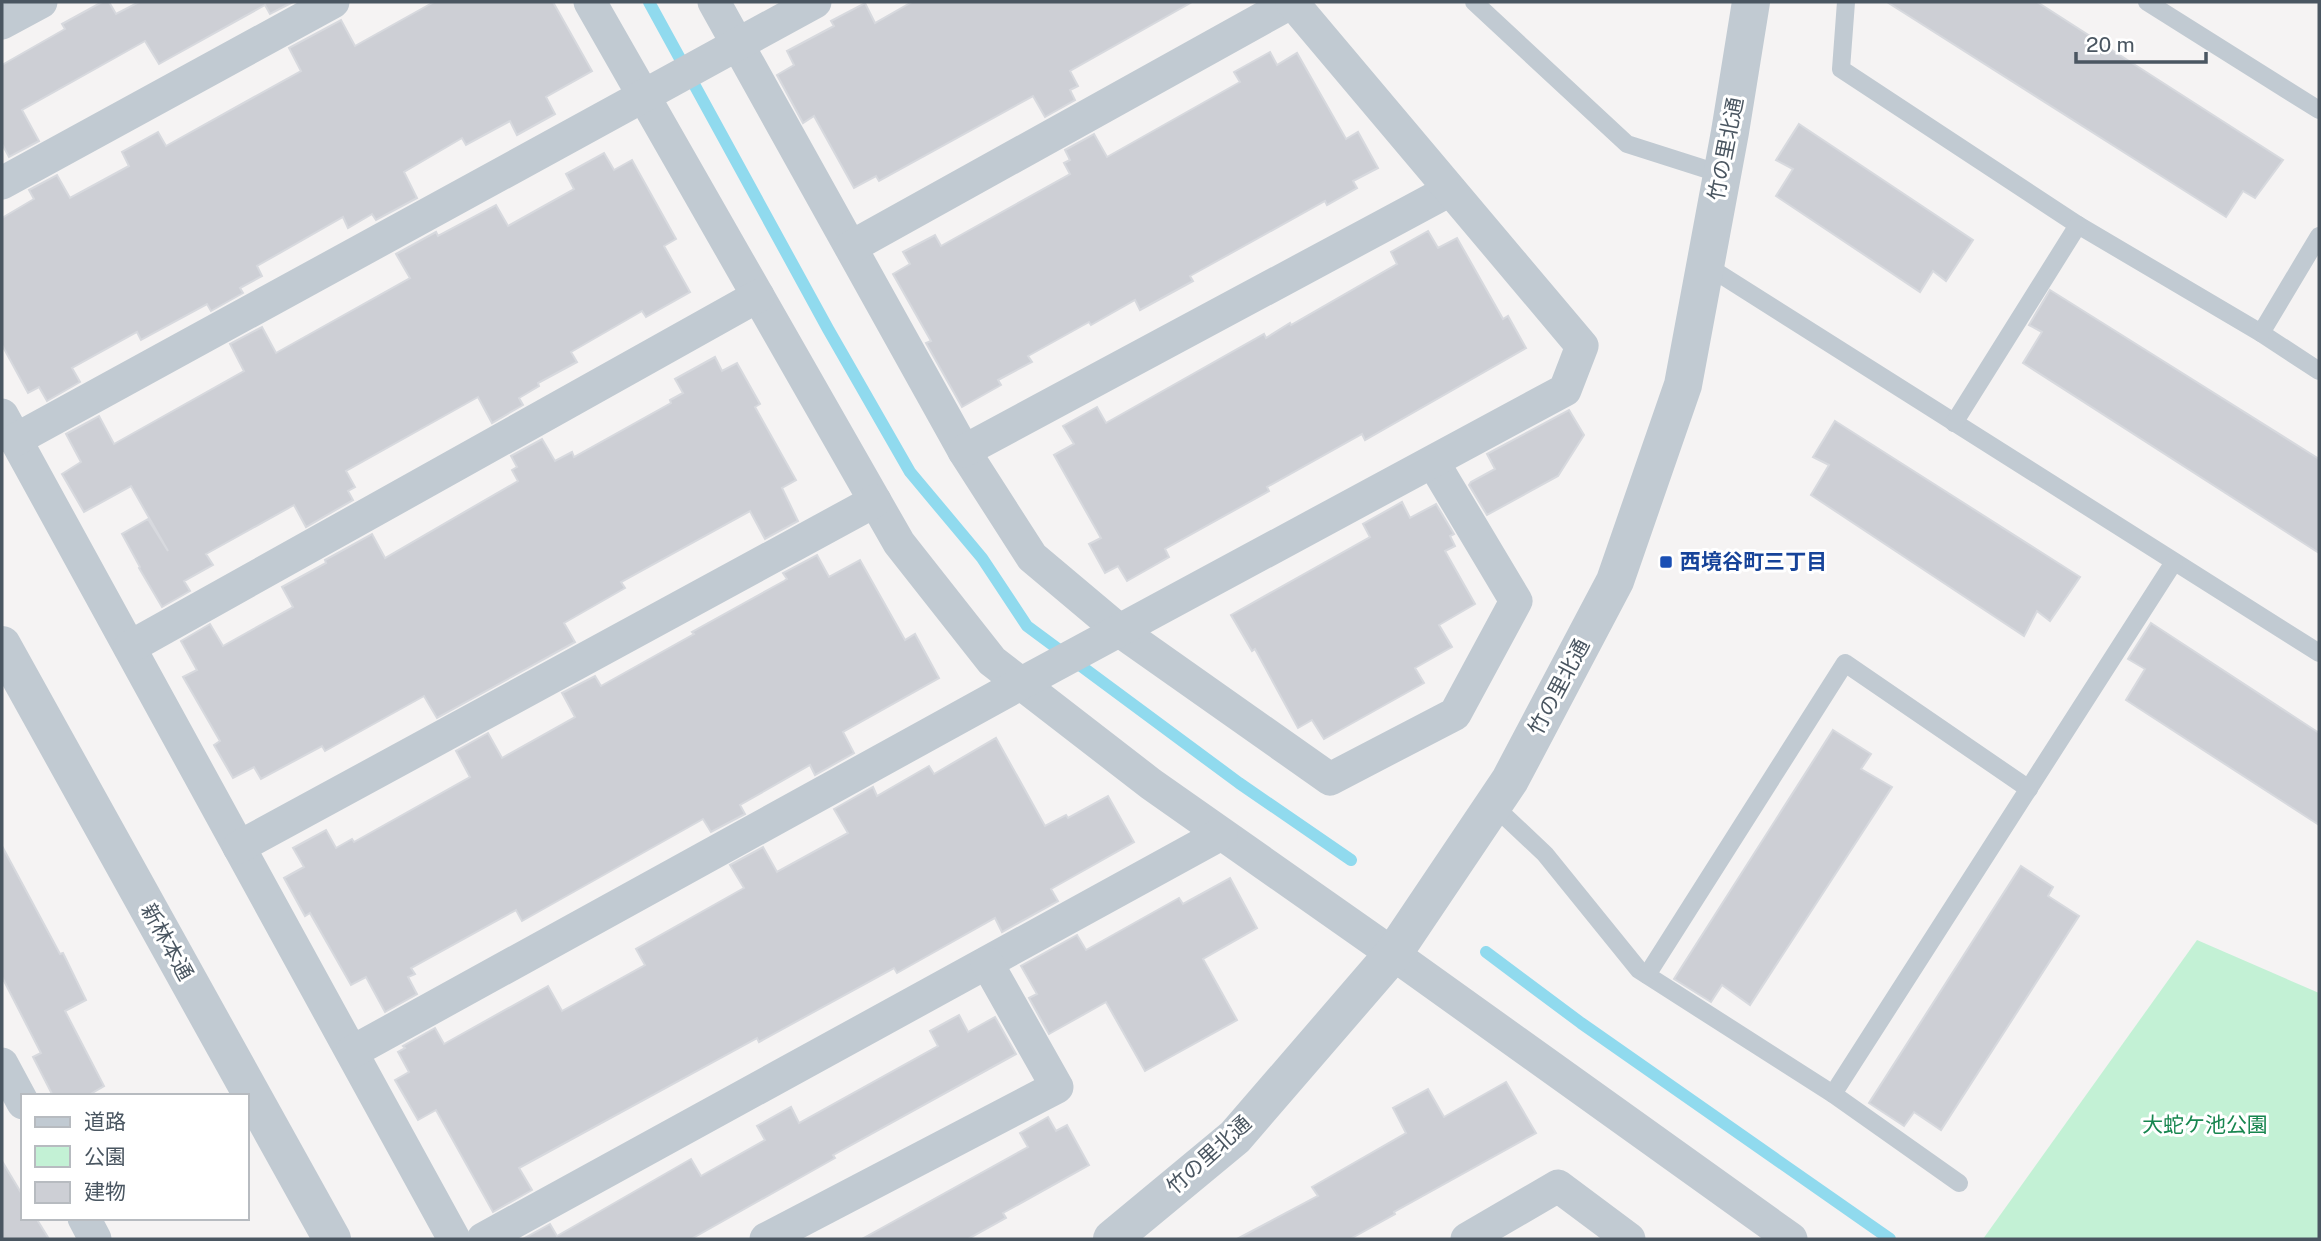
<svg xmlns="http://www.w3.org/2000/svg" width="2321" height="1241" font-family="'Public Sans','Noto Sans JP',sans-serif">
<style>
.green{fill:#c3f1d5}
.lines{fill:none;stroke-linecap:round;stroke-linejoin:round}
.stream{stroke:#90daee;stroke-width:12}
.building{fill:#cdcfd5;stroke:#d7d9de;stroke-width:2}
.service{stroke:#c1cad2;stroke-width:18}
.minor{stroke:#c1cad2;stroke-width:33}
.tertiary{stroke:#c1cad2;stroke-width:38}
.transit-dot{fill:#1a4fb4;stroke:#fff;stroke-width:2.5}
.labels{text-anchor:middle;stroke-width:6;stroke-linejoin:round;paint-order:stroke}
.street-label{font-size:21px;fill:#4a5661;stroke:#fff}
.transit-label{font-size:21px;font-weight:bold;fill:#164399;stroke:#fff;text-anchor:start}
.park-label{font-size:21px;fill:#17864f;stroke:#fff}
</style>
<rect width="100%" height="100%" fill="#f5f3f3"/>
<polygon class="green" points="2197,940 2319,993 2319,1239 1983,1239"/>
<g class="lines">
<g class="stream">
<polyline points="649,2 828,329 910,472 982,558 1027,626 1239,783 1351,860"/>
<polyline points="1486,952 1581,1023 1890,1239"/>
</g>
</g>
<g class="building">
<polygon points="102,2 109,2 116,14 139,2 293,2 270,14 265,5 159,64 145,41 22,110 39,141 9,157 2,144 2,65 65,29 62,24"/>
<polygon points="434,2 553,2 592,71 546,97 555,114 517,135 510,121 466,145 462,138 404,172 417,198 376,220 372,214 348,228 343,217 257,266 262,276 240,288 243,293 211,311 207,304 141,340 137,332 72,368 80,382 47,401 39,387 28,393 2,345 2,218 34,199 29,190 57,175 70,198 129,166 122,152 158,132 166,146 301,71 289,48 341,20 355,46"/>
<polygon points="912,2 1192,2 1070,71 1078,86 1070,90 1075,100 1045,117 1033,96 879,181 876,176 854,188 814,116 803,123 777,75 794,65 787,51 834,26 831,21 865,3 875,23"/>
<polygon points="1887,2 2037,2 2283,160 2255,198 2243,191 2226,217"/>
<polygon points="1270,52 1277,65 1297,53 1346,139 1358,132 1378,168 1353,181 1357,188 1327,205 1325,201 1190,276 1193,281 1140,310 1135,300 1091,325 1089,322 1028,356 1032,362 998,380 1001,385 962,407 926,343 931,341 893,274 910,264 903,252 935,235 941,246 1070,174 1064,163 1070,160 1065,150 1094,134 1107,157 1240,82 1234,72"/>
<polygon points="1799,124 1973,240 1946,281 1933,271 1920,292 1776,196 1793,169 1776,160"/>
<polygon points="604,153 614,170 632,160 676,239 664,246 690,292 646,317 642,311 571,352 577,362 538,383 539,386 519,398 523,405 492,423 478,397 346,471 355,487 348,491 353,500 306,527 294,505 206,554 213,565 184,581 190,591 162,607 139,568 140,567 122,534 148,519 168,551 131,486 84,512 62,474 81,462 66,434 99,416 114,444 244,371 230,344 262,327 276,353 410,278 396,254 436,232 438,236 496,205 508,226 574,189 566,174"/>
<polygon points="1428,231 1438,248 1457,238 1503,319 1508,316 1526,348 1365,440 1362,434 1267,487 1269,491 1165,549 1169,557 1127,581 1118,566 1105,573 1089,544 1101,538 1054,455 1074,444 1063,426 1097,407 1106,423 1264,334 1266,338 1290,323 1291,325 1397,264 1391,252"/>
<polygon points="2050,290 2319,459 2319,553 2023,363 2042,332 2029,325"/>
<polygon points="715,357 722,371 737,363 760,404 755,407 796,480 782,488 798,521 765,539 750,511 621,582 625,588 564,623 575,642 437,718 424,696 325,751 322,746 261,779 254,767 233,778 214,745 220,741 183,677 197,670 181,641 210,624 223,646 293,607 282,587 326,563 325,560 372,534 385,558 518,481 512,470 517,467 511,456 542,439 555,461 572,452 574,457 671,403 670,400 683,393 675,379"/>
<polygon points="1569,410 1584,435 1558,476 1487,515 1469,485 1471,482 1495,469 1487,454"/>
<polygon points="1835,421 2080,577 2050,621 2037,611 2024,636 1811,495 1829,465 1813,457"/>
<polygon points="1402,502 1410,518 1436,504 1454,534 1450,536 1455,546 1445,551 1475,604 1439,625 1452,647 1415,668 1424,683 1324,739 1312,720 1298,728 1255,649 1252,651 1231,615 1370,537 1363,524"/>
<polygon points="817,555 829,577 860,560 905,640 915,634 939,678 843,732 854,753 815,775 810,765 740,805 745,814 711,832 703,819 522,921 516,910 411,968 415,974 408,977 417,994 385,1012 366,977 351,985 310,913 305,916 284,878 304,867 293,848 326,830 336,848 352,839 354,842 470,777 456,751 488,733 502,758 575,717 562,693 595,676 601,686 694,634 692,632 784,581 787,579 783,573"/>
<polygon points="2151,623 2319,733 2319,825 2126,700 2145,669 2128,659"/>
<polygon points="1833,730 1871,754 1861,769 1892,787 1750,1005 1722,985 1711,1002 1674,979"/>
<polygon points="996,738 1045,826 1066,815 1068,818 1108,796 1134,842 1051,889 1058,901 1002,932 995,918 897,973 894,968 759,1042 757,1038 519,1168 532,1190 493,1212 436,1110 418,1120 395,1080 409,1072 398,1052 405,1048 403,1046 435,1028 444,1044 548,986 562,1011 645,965 636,949 744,888 730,865 763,847 777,872 848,833 834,809 873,787 877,796 929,766 934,774"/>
<polygon points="2,846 60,954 63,953 86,1000 65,1011 104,1086 87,1096 53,1096 33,1057 41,1053 2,977"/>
<polygon points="2021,866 2053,887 2048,896 2079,916 1941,1130 1914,1112 1904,1126 1869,1103"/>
<polygon points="1230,878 1257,928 1203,959 1237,1020 1145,1071 1106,1002 1049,1034 1029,998 1037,994 1021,966 1077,935 1086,950 1179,898 1183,904"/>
<polygon points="959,1015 968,1032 995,1017 1016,1054 833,1155 835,1158 691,1239 523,1239 550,1224 557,1236 691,1159 701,1176 765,1140 757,1126 791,1107 799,1123 938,1046 930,1031"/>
<polygon points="1506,1082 1536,1133 1394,1212 1395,1214 1350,1239 1237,1239 1318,1196 1312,1187 1406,1133 1393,1108 1428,1089 1444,1117"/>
<polygon points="1048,1117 1056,1131 1067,1125 1089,1165 1003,1213 1006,1218 968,1239 862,1239 1028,1147 1020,1133"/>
<polygon points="2,1161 23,1196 23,1218 36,1218 49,1239 2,1239"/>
</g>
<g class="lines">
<g class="service">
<polyline points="1474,2 1627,144 1721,174"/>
<polyline points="1846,2 1841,69 2078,225 2261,333 2319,371"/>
<polyline points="2147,2 2319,110"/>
<polyline points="1704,264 2319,653"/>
<polyline points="2261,333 2319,236"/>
<polyline points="1954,423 2078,225"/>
<polyline points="1493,805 1545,854 1639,970 1833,1094 1959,1183"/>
<polyline points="1647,975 1845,663 2029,789"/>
<polyline points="1833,1094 2174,562"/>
</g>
<g class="minor">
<polyline points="590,2 899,543 992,661 1151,784 1393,954 1791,1239"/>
<polyline points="714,2 964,451 1032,557 1120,631 1330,779 1455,714 1516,601 1433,462"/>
<polyline points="2,23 41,2"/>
<polyline points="2,183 333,2"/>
<polyline points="851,247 1292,2"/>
<polyline points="2,415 454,1239"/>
<polyline points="15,440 815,2"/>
<polyline points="964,451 1450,190"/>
<polyline points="130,647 758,296"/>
<polyline points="239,847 875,501"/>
<polyline points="352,1052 1020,684 1565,390 1582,346 1292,2"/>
<polyline points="2,1064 23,1103"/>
<polyline points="84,1218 95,1239"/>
<polyline points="483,1239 1221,834"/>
<polyline points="766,1239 1057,1087 987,963"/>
<polyline points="1467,1239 1558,1186 1629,1239"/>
</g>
<g class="tertiary">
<polyline points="2,645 332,1239"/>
<polyline points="1112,1239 1235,1137 1393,954 1510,780 1615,581 1683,385 1730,132 1751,2"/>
</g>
</g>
<rect class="transit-dot" x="1659" y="555" width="14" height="14" rx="3.5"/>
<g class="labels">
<g class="street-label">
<text transform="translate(1726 149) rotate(-79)" y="7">竹の里北通</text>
<text transform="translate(1559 687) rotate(-62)" y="7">竹の里北通</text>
<text transform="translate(167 942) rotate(61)" y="7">新林本通</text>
<text transform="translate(1209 1155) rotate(-42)" y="7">竹の里北通</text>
</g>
<g class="transit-label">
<text x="1680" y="569">西境谷町三丁目</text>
</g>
<g class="park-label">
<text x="2205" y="1132">大蛇ケ池公園</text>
</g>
</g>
<rect width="2321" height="1241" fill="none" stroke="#4a5661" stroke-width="7"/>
<rect x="21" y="1094" width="228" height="126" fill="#ffffff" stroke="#b7bbc0" stroke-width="2"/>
<rect x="35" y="1117" width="35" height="10" fill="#c1cad2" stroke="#b7bbc0" stroke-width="2"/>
<text x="84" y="1129" font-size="21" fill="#4a5661">道路</text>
<rect x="35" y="1146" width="35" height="21" fill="#c3f1d5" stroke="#b7bbc0" stroke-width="2"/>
<text x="84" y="1164" font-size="21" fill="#4a5661">公園</text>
<rect x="35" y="1182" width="35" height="21" fill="#cdcfd5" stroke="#b7bbc0" stroke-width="2"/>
<text x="84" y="1199" font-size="21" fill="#4a5661">建物</text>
<path d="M2076 52v10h130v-10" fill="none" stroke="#4a5661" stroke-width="3.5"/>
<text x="2086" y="52" font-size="21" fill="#4a5661" stroke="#ffffff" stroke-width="5" paint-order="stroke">20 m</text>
</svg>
